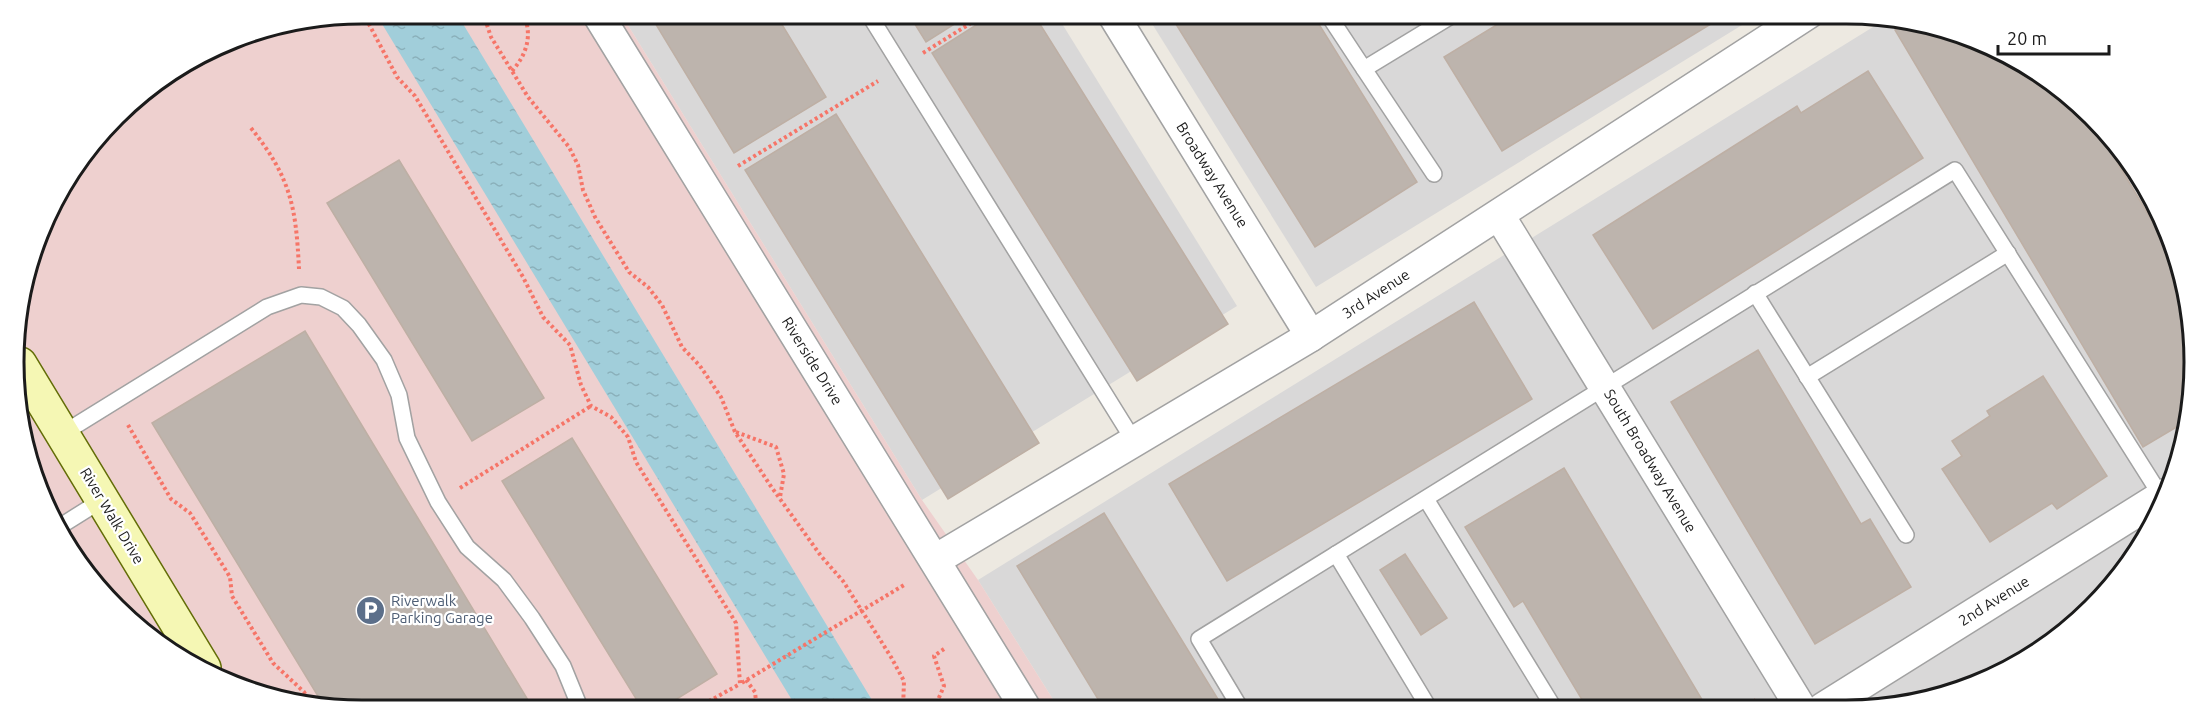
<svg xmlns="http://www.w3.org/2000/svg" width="2208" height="724" font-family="Ubuntu,sans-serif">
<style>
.residential{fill:#d9d8d8}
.commercial{fill:#eed0cf}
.water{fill:url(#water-ripples)}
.building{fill:#bdb4ad;stroke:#beafa4;stroke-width:1.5}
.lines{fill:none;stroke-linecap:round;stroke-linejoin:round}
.lane-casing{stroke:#a2a2a2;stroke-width:18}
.street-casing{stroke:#a2a2a2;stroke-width:33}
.secondary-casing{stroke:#636d07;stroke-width:36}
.path{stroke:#f67568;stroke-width:4;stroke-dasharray:3 3;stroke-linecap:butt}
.lane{stroke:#fff;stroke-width:15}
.street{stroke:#fff;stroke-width:30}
.secondary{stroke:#f5f7b4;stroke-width:33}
.labels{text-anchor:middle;stroke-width:4.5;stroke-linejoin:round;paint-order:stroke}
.street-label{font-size:15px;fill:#1b1b1b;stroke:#fff}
.service-label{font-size:15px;fill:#4e5e75;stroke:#fff;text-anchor:start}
.rim{fill:none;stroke:#1b1b1b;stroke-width:3}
</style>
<defs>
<pattern id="water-ripples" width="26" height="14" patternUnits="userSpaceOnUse" patternTransform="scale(1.5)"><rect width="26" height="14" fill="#a1ceda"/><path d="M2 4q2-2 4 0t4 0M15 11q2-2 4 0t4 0" fill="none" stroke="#8ab0ba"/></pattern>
</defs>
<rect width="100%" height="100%" fill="#ede9e1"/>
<g class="residential">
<polygon points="621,14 1056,14 1237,306 922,500"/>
<polygon points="1146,14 1760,14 1316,287"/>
<polygon points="1886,19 1936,25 2058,85 2148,187 2191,316 2183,452 2148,537 2076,624 2000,675 1891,708 1059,709 978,580"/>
</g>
<polygon class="commercial" points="362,14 621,14 922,500 978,580 1059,709 362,710 272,699 168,652 72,556 25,452 16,317 50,208 132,100 229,40"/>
<polygon class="water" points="376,14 457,14 878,710 798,710"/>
<g class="building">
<polygon points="649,13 775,13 826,97 734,153"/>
<polygon points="908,13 972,13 926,42"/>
<polygon points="995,13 1033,13 1228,324 1137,381 932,53"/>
<polygon points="1169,13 1312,13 1417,182 1315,247"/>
<polygon points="1516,13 1729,13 1502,151 1444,57"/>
<polygon points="1909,22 1936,25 2058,85 2101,135 2167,246 2191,316 2185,422 2143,447 1895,30"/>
<polygon points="1868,71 1923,158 1653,329 1593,235 1797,106 1801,113"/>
<polygon points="836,114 1039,443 948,499 745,170"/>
<polygon points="399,160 544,398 472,441 327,203"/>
<polygon points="1474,302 1532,399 1227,581 1169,484"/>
<polygon points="305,331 416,515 534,710 362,711 324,706 152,423"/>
<polygon points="1758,350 1861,524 1870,519 1911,587 1815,644 1671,402"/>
<polygon points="2043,376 2107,476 2057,509 2052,503 1990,542 1942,469 1962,456 1952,441 1990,416 1987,411"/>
<polygon points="572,438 717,674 659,710 643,710 502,481"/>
<polygon points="1564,468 1707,708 1587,708 1523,601 1514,607 1465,527"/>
<polygon points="1104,513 1224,709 1104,709 1017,566"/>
<polygon points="1405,554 1447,618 1421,635 1380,570"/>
<polygon points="717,700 723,710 700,710"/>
</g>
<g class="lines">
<defs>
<g id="lane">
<polyline points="868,13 1134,441"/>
<polyline points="1327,13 1364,69 1456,13"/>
<polyline points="1364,69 1434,174"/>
<polyline points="1755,293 1906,535"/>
<polyline points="1807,377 2008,253"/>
<polyline points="62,434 267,307 301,295 321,297 343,308 359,325 384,360 399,395 407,438 438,502 467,547 504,580 532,618 563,666 581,710"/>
<polyline points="1426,499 1554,708"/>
<polyline points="59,527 102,500"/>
<polyline points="1336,554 1429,708"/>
<polyline points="1241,709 1199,639 1955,170 2163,499"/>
</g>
<g id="street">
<polyline points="597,13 1026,709"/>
<polyline points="1112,13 1311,336"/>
<polyline points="1499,215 1801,708"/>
<polyline points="935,560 1311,336 1809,13"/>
<polyline points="1823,708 2165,494"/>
</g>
<polyline id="secondary" points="20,364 204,668"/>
</defs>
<use href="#lane" class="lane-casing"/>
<use href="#street" class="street-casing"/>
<use href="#secondary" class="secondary-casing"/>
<g class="path">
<polyline points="363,13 397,77 415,96 523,277 543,317 570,345 581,385 591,406 611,417 628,437 636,462 736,623 740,684 904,585"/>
<polyline points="483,13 491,37 528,97 569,147 578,165 583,190 595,217 629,272 648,287 662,305 682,347 700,366 721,397 735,432 770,485 821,556 843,581 891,657 904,681 903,709"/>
<polyline points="923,53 987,13"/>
<path d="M512,71C527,54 533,35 523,13"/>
<path d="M251,128C291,178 296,207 299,269"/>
<polyline points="738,166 878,81"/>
<polyline points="128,425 171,499 190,513 230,577 232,596 273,663 304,692 311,704"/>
<polyline points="736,432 776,447 784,474 780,497"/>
<polyline points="460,488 591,406"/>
<polyline points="746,680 755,692 757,710"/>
<polyline points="1743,708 1758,699"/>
<polyline points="934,709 944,686 934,656 944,649"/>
<polyline points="693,710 740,684"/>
</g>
<use href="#lane" class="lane"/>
<use href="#street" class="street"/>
<use href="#secondary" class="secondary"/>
</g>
<defs>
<symbol id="parking-disc" viewBox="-11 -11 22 22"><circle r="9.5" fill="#5c6f8a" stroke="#fff"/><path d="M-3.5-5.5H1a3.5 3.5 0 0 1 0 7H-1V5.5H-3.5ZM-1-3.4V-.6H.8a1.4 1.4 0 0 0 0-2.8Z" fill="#fff"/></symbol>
</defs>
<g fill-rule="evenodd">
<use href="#parking-disc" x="354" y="594" width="33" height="33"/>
</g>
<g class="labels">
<g class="street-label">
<text transform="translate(1212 175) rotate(58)" y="5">Broadway Avenue</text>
<text transform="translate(1376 294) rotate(-33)" y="5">3rd Avenue</text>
<text transform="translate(812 361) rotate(58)" y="5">Riverside Drive</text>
<text transform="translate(1650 461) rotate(59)" y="5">South Broadway Avenue</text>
<text transform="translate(112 516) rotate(59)" y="5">River Walk Drive</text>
<text transform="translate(1994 601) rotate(-32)" y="5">2nd Avenue</text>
</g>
<g class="service-label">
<text x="391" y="606">Riverwalk<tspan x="391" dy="17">Parking Garage</tspan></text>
</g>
</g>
<path d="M0 0H2208V724H0ZM362 24H1846A338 338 0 0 1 2184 362V362A338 338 0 0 1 1846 700H362A338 338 0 0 1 24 362V362A338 338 0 0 1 362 24Z" fill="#fff" fill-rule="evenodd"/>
<path class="rim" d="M362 24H1846A338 338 0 0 1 2184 362V362A338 338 0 0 1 1846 700H362A338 338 0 0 1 24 362V362A338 338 0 0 1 362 24Z"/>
<path d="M1998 45v9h111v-9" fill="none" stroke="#1b1b1b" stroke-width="3"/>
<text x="2007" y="45" font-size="18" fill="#1b1b1b" stroke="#ffffff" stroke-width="4.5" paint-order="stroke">20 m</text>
</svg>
